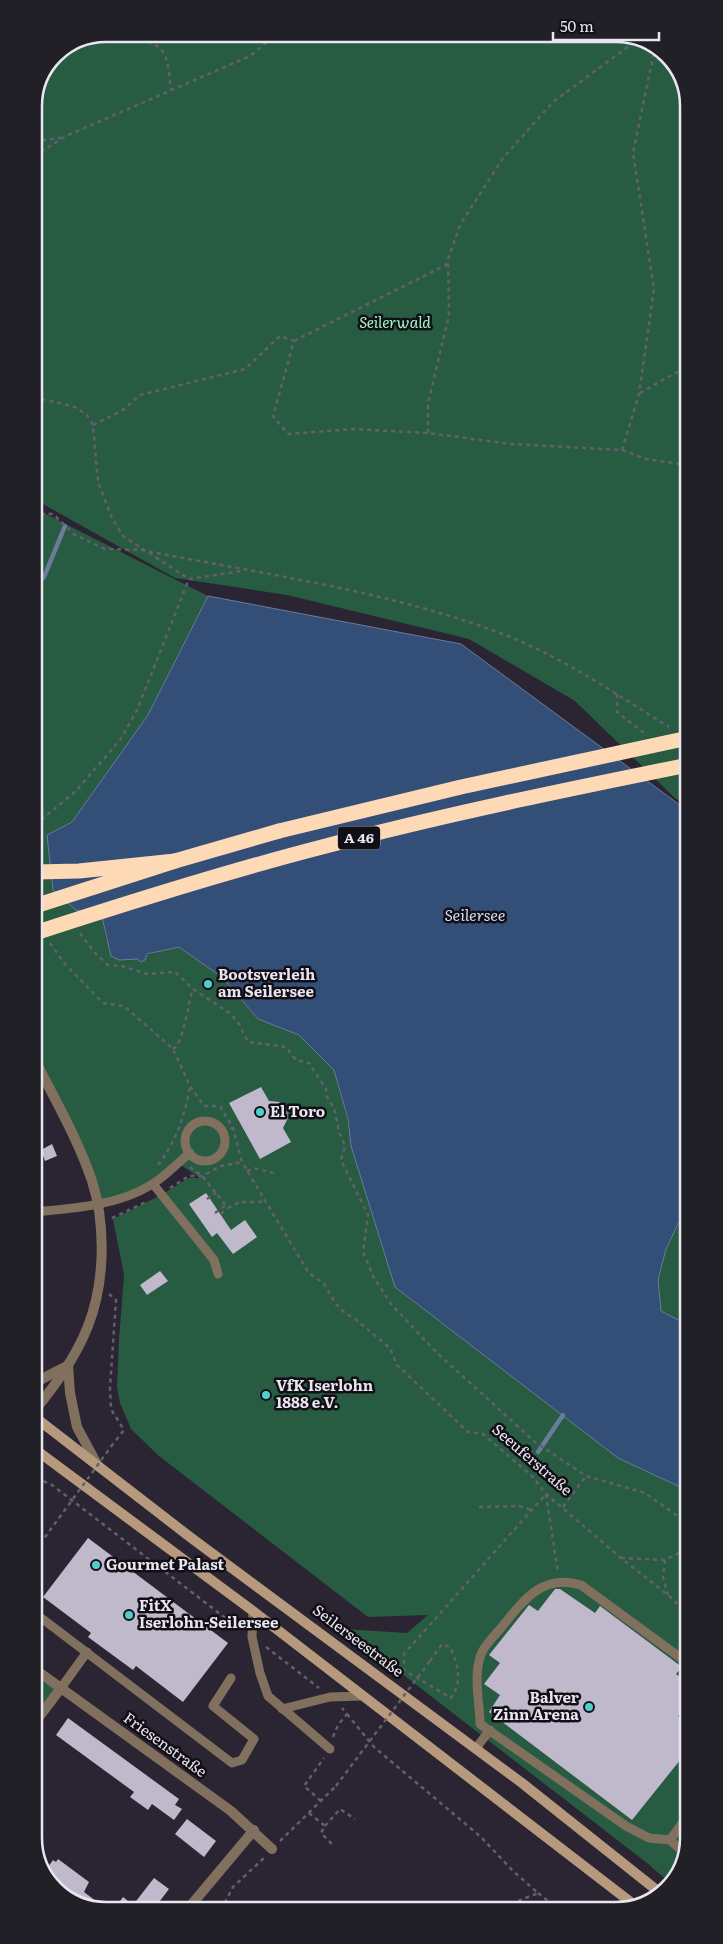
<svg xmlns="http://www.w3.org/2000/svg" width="723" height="1944" font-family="Literata,serif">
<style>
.green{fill:#275b42}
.water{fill:#334e77;stroke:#6a7c9b}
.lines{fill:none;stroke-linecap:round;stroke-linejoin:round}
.stream{stroke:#6a7c9b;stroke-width:4.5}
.building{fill:#c0b9cc}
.path{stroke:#645f6c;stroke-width:2.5;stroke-dasharray:4 4;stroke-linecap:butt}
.lane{stroke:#82705f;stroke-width:9}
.street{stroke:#82705f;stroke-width:10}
.secondary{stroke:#b79a7e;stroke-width:10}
.highway{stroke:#fdd9b6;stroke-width:15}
.path-bridge{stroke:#645f6c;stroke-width:2.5;stroke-dasharray:4 4;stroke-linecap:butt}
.highway-bridge{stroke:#fdd9b6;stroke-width:15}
.poi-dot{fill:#52cdcd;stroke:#110f15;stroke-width:2}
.labels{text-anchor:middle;stroke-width:5;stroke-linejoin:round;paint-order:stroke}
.shield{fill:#110f15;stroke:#a9a6ae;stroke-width:1}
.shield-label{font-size:14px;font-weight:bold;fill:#eae6f0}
.park-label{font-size:15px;font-style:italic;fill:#a1f9cc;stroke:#110f15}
.poi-label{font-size:15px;font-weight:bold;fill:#eae6f0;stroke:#110f15;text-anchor:start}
.street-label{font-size:15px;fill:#eae6f0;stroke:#110f15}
.water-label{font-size:16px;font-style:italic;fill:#ccdef9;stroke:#110f15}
.rim{fill:none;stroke:#eae6f0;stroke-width:2.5}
</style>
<rect width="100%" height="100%" fill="#2a2433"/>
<g class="green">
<polygon points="106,34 622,34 661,49 687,87 688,803 676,799 575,701 469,639 287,595 175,578 34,499 34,102 55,55"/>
<path d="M34,508L208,596L148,715L72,822L47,835L102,917L106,939L119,960C139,959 158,951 179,947L223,978L258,1019L299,1035L334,1070L347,1117L351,1146L395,1287L618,1457L689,1491V1838L674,1882L671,1884L647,1863L344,1629L407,1633L428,1615L368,1617L159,1456L131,1429L120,1403L117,1387L119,1340L124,1275L113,1219L161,1195L189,1178H200L175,1161L154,1181L100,1203L35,1056Z"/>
<polygon points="688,1221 688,1325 661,1311 658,1280 666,1249 679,1222"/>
<polygon points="36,1674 57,1689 36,1717"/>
</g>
<polygon class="water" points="208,596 461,644 688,811 688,1221 679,1222 666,1249 658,1280 661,1311 688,1325 689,1491 618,1458 395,1287 351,1146 348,1119 334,1070 299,1035 258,1019 223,978 179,947 147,954 145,960 141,962 137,959 119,960 111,956 102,917 76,910 53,890 47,835 72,822 148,715"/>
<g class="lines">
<g class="stream">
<polyline points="35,585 44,577 65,526"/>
<polyline points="538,1452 563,1415"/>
</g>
</g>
<g class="building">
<polygon points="261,1087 269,1101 280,1102 287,1108 288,1118 283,1128 291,1142 260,1159 229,1103"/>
<polygon points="52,1144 57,1156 45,1161 41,1150"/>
<polygon points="206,1193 231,1230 245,1220 257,1237 233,1254 217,1233 212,1237 189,1204"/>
<polygon points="160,1271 168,1281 147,1295 140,1285"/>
<polygon points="88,1538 228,1643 183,1702 136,1666 133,1670 88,1637 91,1633 43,1597"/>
<polygon points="555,1589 560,1589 595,1613 600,1606 682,1667 676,1674 689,1683 689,1701 678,1716 689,1725 684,1732 689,1737 689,1749 632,1820 489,1712 500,1695 484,1684 500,1663 489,1655 529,1605 538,1611"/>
<polygon points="68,1718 179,1799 175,1805 182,1809 174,1820 152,1804 148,1810 130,1797 134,1792 56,1735"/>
<polygon points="187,1819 216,1841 204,1857 175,1834"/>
<polygon points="58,1859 89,1882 84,1892 105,1908 104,1910 75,1899 53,1883 45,1871 53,1860 56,1862"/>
<polygon points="154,1878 169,1889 153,1910 114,1910 123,1897 133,1905"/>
</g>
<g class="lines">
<g class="path">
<path d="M125,34C167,47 166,46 171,90"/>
<polyline points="34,142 64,137"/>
<polyline points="34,156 66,136 250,56 277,34"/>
<polyline points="294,341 446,265 460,225 503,158 553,102 637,40"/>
<polyline points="640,393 677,372 687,374"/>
<polyline points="34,397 75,407 87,415 93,425 98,482 112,518 123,536 189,579 242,571"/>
<polyline points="93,425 123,410 140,395 245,369 280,336 294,341 273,416 288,434 352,429 428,433 511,444 622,450 646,459 687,465"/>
<polyline points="428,433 428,404 449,315 448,260"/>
<polyline points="622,450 639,394 654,289 633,153 655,47"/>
<polyline points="34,527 35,548"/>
<path d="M35,527L38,514H53L75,535L105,549L142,550C262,574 385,590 500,633C561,656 614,693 669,727"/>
<polyline points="617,694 617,712 644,733"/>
<polyline points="35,825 75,792 120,740 137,710 189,579"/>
<polyline points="80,933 94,952 108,965 122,966 147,974 175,972 193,989 231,1014 239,1024 248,1042 286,1047 296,1060 309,1063 326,1089 327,1097 334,1108 339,1132 345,1146 341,1160 368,1215 363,1252 374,1278 391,1304 434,1350 535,1442 586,1476 645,1493 689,1524"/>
<polyline points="50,943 64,963 103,1003 124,1006 173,1049 190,1086 204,1106 220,1106 233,1128 242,1162 308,1272 324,1284 336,1304 345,1313 354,1318 390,1348 397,1365 468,1432 483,1434 532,1476 546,1494 621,1558 668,1595 689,1615"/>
<path d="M173,1049C184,1043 188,1002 193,989"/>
<polyline points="223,1132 233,1128"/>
<path d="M158,1165C176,1142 185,1115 190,1086"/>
<polyline points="190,1167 202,1176 228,1208 239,1202 260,1202 264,1200"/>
<polyline points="247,1171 254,1168 277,1174"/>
<polyline points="170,1188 189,1176 202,1176 221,1166 242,1162"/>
<polyline points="207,1199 216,1193"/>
<polyline points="215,1213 226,1205"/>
<polyline points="221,1214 228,1208"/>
<polyline points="112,1218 146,1202"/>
<polyline points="109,1294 116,1300 110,1387 111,1409 124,1430 113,1444"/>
<polyline points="36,1482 41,1480 52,1485 241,1630"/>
<polyline points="479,1507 519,1506 532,1510"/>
<polyline points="563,1507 586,1476"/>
<polyline points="36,1550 40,1544"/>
<polyline points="621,1558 665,1560 689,1548"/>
<polyline points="665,1560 663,1577 668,1595"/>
<polyline points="266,1647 319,1688"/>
<path d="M430,1661L442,1644L450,1647C458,1666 463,1680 451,1698L404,1670V1654L546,1494L558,1573"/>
<polyline points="347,1714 374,1747 481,1837 513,1871 538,1893 500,1908"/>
<polyline points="333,1737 338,1725 347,1714 342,1708"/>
<polyline points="321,1801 304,1786 324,1758"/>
<polyline points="309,1813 325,1826 321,1833 333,1845"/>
<polyline points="325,1826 340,1809 355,1819"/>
<polyline points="280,1841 336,1786"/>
<polyline points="538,1893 557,1908"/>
<polyline points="221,1910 233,1887 264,1858"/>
</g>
<g class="lane">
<circle cx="205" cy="1141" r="20"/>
<polyline points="153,1184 214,1260 218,1274"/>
<path d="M36,1212C75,1208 116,1206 151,1185C165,1177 177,1163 190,1153"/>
<polyline points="253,1611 252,1637 260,1673 268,1696 330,1749"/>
<polyline points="36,1614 232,1763 242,1760 254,1739 213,1706 231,1678"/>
<polyline points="61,1688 87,1652"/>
<polyline points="282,1709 330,1697 362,1696"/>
<polyline points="476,1748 490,1730"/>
<path d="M670,1840L649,1838L626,1826L480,1724C480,1701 472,1675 482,1652C486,1644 495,1635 501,1628C523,1601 542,1573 581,1585L689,1664"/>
<polyline points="684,1853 670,1840 689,1814"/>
</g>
<g class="street">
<path d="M35,1060C55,1100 78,1139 92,1181C106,1225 105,1283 88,1326C76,1357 56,1384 36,1409"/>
<polyline points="68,1365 70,1393 77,1427 98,1466"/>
<polyline points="36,1382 65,1367"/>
<polyline points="36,1670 231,1811 272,1849"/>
<polyline points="36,1721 61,1688"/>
<polyline points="187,1910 254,1830"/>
</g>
<g class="secondary">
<polyline points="36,1418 190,1537 522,1783 659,1892"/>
<polyline points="36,1450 253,1611 637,1907"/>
</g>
<polyline class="highway" points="35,872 79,871 175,861 279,831"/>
<g class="path-bridge">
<polyline points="40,1544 113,1444"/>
<polyline points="336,1786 430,1661"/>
</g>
<g class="highway-bridge">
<polyline points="279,831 461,787 688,738"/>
<polyline points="35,906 175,861"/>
<path d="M35,933C130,902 225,872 322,847C442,815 565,790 688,765"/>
</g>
</g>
<g class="poi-dot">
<circle cx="208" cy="984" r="5"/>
<circle cx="260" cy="1112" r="5"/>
<circle cx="266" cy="1395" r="5"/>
<circle cx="96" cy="1565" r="5"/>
<circle cx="129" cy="1615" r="5"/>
<circle cx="589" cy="1707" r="5"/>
</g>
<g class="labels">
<rect class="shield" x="338" y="826.5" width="42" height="23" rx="4"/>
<g class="shield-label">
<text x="359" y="843">A 46</text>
</g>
<g class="park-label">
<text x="395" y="328">Seilerwald</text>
</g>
<g class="poi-label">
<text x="218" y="980">Bootsverleih<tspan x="218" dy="17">am Seilersee</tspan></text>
<text x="270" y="1117">El Toro</text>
<text x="276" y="1391">VfK Iserlohn<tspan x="276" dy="17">1888 e.V.</tspan></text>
<text x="106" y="1570">Gourmet Palast</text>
<text x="139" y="1611">FitX<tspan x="139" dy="17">Iserlohn-Seilersee</tspan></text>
<text x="579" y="1703" text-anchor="end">Balver<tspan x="579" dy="17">Zinn Arena</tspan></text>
</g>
<g class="street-label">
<text transform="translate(532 1460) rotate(41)" y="5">Seeuferstraße</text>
<text transform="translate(358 1641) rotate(37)" y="5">Seilerseestraße</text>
<text transform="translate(165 1745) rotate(36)" y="5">Friesenstraße</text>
</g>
<g class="water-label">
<text x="475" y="921">Seilersee</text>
</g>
</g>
<path d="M0 0H723V1944H0ZM106 42H616A64 64 0 0 1 680 106V1838A64 64 0 0 1 616 1902H106A64 64 0 0 1 42 1838V106A64 64 0 0 1 106 42Z" fill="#222027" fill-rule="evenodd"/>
<path class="rim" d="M106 42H616A64 64 0 0 1 680 106V1838A64 64 0 0 1 616 1902H106A64 64 0 0 1 42 1838V106A64 64 0 0 1 106 42Z"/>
<path d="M553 32v8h106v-8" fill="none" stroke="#eae6f0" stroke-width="2.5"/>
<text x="560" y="32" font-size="15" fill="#eae6f0" stroke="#110f15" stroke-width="4" paint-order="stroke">50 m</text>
</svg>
